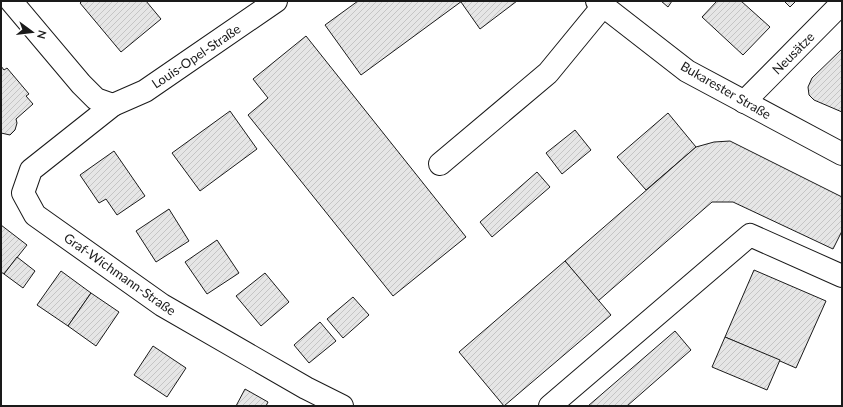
<svg xmlns="http://www.w3.org/2000/svg" width="843" height="407" font-family="Lato,sans-serif">
<style>
.building{fill:url(#building-hatch);stroke:#1a1a1a}
.lines{fill:none;stroke-linecap:round;stroke-linejoin:round}
.minor-casing{stroke:#1a1a1a;stroke-width:24}
.major-casing{stroke:#1a1a1a;stroke-width:24}
.minor{stroke:#fff;stroke-width:22}
.major{stroke:#fff;stroke-width:22}
.labels{text-anchor:middle;stroke-width:3;stroke-linejoin:round;paint-order:stroke}
.street-label{font-size:13px;fill:#1a1a1a;stroke:#fff}
</style>
<defs>
<pattern id="building-hatch" width="6" height="6" patternUnits="userSpaceOnUse"><rect width="6" height="6" fill="#e6e6e6"/><path d="M-1 1l2-2M0 6l6-6M5 7l2-2" fill="none" stroke="#c5c5c5"/></pattern>
</defs>
<rect width="100%" height="100%" fill="#fff"/>
<g class="building">
<polygon points="82,1 146,1 161,19 121,52 80,3"/>
<polygon points="358,1 462,1 361,75 325,25"/>
<polygon points="462,1 517,1 480,29 461,2"/>
<polygon points="661,1 672,1 668,7"/>
<polygon points="717,1 741,1 770,27 743,55 702,17"/>
<polygon points="784,1 796,1 790,7"/>
<polygon points="306,36 466,237 393,296 248,115 268,98 253,79"/>
<polygon points="842,49 842,112 814,100 809,95 808,87 812,78"/>
<polygon points="1,66 4,70 7,68 29,94 26,96 33,104 16,119 17,123 15,130 10,135 1,133"/>
<polygon points="230,111 257,149 200,191 172,153"/>
<polygon points="668,113 696,147 646,190 617,157"/>
<polygon points="575,130 591,150 562,174 546,153"/>
<polygon points="730,141 842,197 842,231 833,249 733,202 712,202 598,301 565,261 696,147 714,142"/>
<polygon points="114,151 145,196 117,215 106,199 99,203 80,175"/>
<polygon points="537,172 550,187 492,237 480,222"/>
<polygon points="169,209 189,241 156,262 136,231"/>
<polygon points="1,225 27,245 4,274 1,272"/>
<polygon points="217,240 239,273 207,294 185,262"/>
<polygon points="17,257 35,271 23,288 4,274"/>
<polygon points="565,261 611,315 504,406 459,352"/>
<polygon points="754,270 826,301 796,368 725,337"/>
<polygon points="61,271 91,293 68,326 37,305"/>
<polygon points="265,273 289,302 261,326 236,296"/>
<polygon points="91,293 119,312 96,346 68,326"/>
<polygon points="353,297 369,315 343,338 327,319"/>
<polygon points="320,322 336,341 309,363 294,345"/>
<polygon points="675,331 691,350 627,406 588,406"/>
<polygon points="725,337 780,360 767,390 712,367"/>
<polygon points="153,346 186,368 167,397 134,375"/>
<polygon points="245,389 268,402 266,406 236,406"/>
</g>
<g class="lines">
<defs>
<g id="minor">
<polyline points="597,1 687,71 842,154"/>
<polyline points="744,102 842,3"/>
<polyline points="113,105 31,170 23,193 35,215 162,305 306,388 342,406"/>
<polyline points="440,164 548,73 603,6"/>
<polyline points="550,406 750,235 842,276"/>
</g>
<polyline id="major" points="11,1 81,84 96,99 113,105 145,91 276,1"/>
</defs>
<use href="#minor" class="minor-casing"/>
<use href="#major" class="major-casing"/>
<use href="#minor" class="minor"/>
<use href="#major" class="major"/>
</g>
<g class="labels">
<g class="street-label">
<text transform="translate(793 53) rotate(-45)" y="5">Neusätze</text>
<text transform="translate(196 56) rotate(-34)" y="5">Louis-Opel-Straße</text>
<text transform="translate(726 90) rotate(30)" y="5">Bukarester Straße</text>
<text transform="translate(120 274) rotate(35)" y="5">Graf-Wichmann-Straße</text>
</g>
</g>
<rect width="843" height="407" fill="none" stroke="#1a1a1a" stroke-width="4"/>
<g transform="translate(32 32) rotate(105)" stroke="#ffffff" stroke-width="3" paint-order="stroke">
<path d="M0-3L7 15L0 10L-7 15Z" fill="#1a1a1a"/>
<text y="-6" font-size="11" font-weight="bold" text-anchor="middle" fill="#1a1a1a">N</text>
</g>
</svg>
